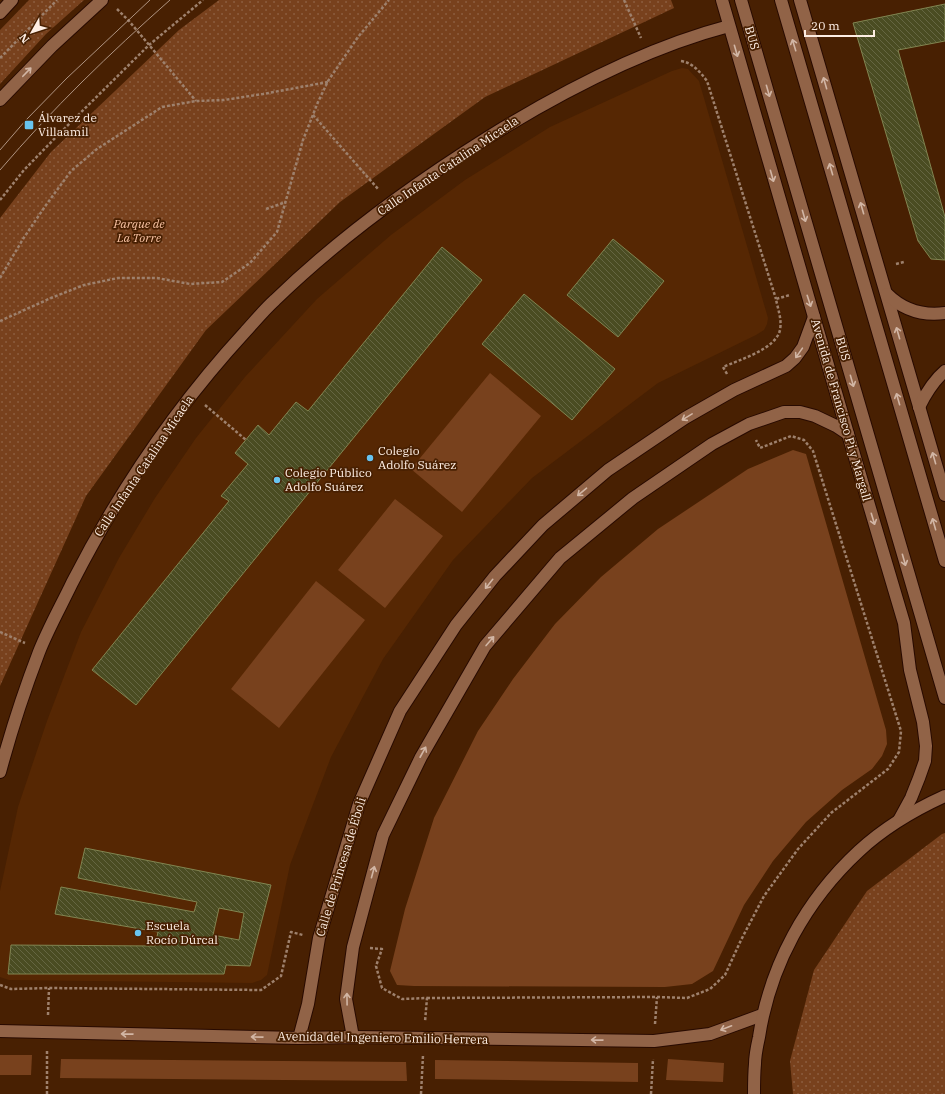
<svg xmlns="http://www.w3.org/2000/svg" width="945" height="1094" font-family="'IBM Plex Serif',serif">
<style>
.built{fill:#562703}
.grass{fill:#78411d}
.park{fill:url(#park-dots)}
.building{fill:url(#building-back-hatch);stroke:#818551;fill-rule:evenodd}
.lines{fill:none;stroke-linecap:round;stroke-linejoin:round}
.minor-casing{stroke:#280a00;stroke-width:14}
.path{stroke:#9e816d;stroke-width:2.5;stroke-dasharray:3 2;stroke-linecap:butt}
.minor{stroke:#916347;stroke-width:12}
.tram{stroke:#ae9381;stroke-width:1}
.oneway{stroke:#d2b6a5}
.poi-dot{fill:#68c4f0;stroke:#482002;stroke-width:1.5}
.labels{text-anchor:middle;stroke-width:3.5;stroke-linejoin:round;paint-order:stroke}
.street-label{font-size:12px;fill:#fdede3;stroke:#482002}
.poi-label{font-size:12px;fill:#fdede3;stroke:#482002;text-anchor:start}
.park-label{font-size:12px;font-style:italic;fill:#f8c2a3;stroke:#482002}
</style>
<defs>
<pattern id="park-dots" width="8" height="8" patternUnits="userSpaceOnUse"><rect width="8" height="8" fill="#78411d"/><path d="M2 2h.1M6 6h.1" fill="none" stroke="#8c5d3e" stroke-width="1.8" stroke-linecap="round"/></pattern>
<pattern id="building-back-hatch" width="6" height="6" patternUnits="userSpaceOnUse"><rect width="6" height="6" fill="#4a4c22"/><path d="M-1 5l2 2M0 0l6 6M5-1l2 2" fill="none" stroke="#656642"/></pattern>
</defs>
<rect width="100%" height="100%" fill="#482002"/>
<polygon class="built" points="682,68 688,69 699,81 768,318 767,324 764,330 756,335 658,383 532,478 453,560 383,659 331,757 290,865 267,975 261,980 252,983 9,980 0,977 0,891 18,807 47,721 81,632 119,558 155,498 196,438 245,377 317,299 391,235 465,180 550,127 672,71"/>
<g class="grass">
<polygon points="490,373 541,416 462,512 411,469"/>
<polygon points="793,450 806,454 886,730 887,744 882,756 872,769 842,790 806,822 773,861 744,905 713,971 692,984 665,987 414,986 397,985 390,971 405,909 434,818 478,731 513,679 555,624 601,577 658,529 748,469"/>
<polygon points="395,499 443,536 385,608 338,570"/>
<polygon points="316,581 365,620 279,728 231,689"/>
<polygon points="0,1055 32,1055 31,1075 0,1075"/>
<polygon points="61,1059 406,1062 407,1081 60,1078"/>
<polygon points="668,1059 724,1063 723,1082 666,1080"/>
<polygon points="435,1060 638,1063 638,1082 435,1079"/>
</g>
<g class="park">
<polygon points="29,0 84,0 46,34 0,84 0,30"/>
<polygon points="219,0 671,0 674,8 485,97 340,202 206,330 86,496 0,686 0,218 51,152 179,30"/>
<polygon points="945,833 945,1094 793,1094 790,1061 814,970 867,891 942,834"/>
</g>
<g class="building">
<polygon points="945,4 945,41 898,50 945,217 945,260 931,259 918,241 853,23"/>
<polygon points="613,239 664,281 618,337 567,295"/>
<polygon points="442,247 482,280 136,705 92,670 229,501 221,496 248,464 235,453 258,425 269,435 296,402 308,411"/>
<polygon points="524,294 615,369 572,420 482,344"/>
<path d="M85,848L271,885L250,966L226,965L224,974H8L11,945L155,946L158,932L55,914L61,887L194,912L197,902L78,878ZM219,908L244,913L239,940L213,935Z"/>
</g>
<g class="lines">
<defs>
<g id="minor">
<polyline points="722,0 848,434 904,623 910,670 923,722 926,746 925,761 919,778 911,798 899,820"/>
<polyline points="741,0 945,698"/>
<polyline points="781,0 945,561"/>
<polyline points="800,0 945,495"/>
<polyline points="0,13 12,0"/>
<polyline points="0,100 52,46 102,0"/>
<path d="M887,294C903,310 922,316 945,313"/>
<path d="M919,407C926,393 933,381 945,371"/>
<path d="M0,772C11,731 24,691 39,652C48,629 61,606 72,583C118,493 176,407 245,332C255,321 264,310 275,300C339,238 412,185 487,138C561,92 645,48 729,26"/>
<polyline points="0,1031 299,1038 353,1037 654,1041 710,1034 762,1015"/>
<polyline points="353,1037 346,999 353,947 383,835 421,757 485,646 560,558 633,498 712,444 749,424 784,412 800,412 815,416 836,426 848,434"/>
<polyline points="299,1038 308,1004 319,938 359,804 400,711 456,625 495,576 543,525 608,470 685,418 734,390 786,366 795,358 803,347 814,317"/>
<path d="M754,1094C754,1084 754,1074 755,1064C755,1055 757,1046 759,1037C770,965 806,900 859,851C884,828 914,810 945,796"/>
</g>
</defs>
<use href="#minor" class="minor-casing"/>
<g class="path">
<polyline points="624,0 641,38"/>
<polyline points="117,9 129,21 196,101"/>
<polyline points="0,58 57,0"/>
<path d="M681,61C693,63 700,72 707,81L776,299"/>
<polyline points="313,115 379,190"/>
<polyline points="0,200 24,170 58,135 149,45 203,0"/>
<polyline points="266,209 286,202"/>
<polyline points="896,264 904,262"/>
<polyline points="0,278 23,239 46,205 71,171 97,149 162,107 196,101 224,100 263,94 328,82"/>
<polyline points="0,321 51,298 84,285 118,278 157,278 190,284 222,282 250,263 277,232 303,140 318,102 328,81 358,37 389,0"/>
<path d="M727,374L723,367C739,360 776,349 780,330C782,319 778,310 776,299L790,295"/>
<polyline points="205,405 246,440"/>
<polyline points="0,632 25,643"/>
<polyline points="370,948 382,949 376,966 382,988 402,999 427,998 425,1022"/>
<polyline points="0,985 11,989 49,988 261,990 281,976 291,932 303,935"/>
<polyline points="427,998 657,997 687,998 710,989 725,975 741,940 764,896 798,849 831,813 888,769 899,752 901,731 813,451 804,440 791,436 760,448 756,440"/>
<polyline points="48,1015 49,988"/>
<polyline points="655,1024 657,997"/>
<polyline points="47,1094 47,1050"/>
<polyline points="421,1094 423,1055"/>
<polyline points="651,1094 653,1059"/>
</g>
<use href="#minor" class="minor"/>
<g class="tram">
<polyline points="0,150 26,120 67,78 150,0"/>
<path d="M0,170C52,109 110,53 170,0"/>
</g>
</g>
<defs><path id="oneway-shaft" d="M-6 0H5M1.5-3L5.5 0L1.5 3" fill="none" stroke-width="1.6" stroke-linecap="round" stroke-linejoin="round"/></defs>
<g class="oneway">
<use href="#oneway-shaft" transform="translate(794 45) rotate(-107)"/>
<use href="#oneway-shaft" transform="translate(736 51) rotate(74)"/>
<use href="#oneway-shaft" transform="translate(27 72) rotate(-46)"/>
<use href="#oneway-shaft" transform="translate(825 83) rotate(-106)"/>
<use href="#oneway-shaft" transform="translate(768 91) rotate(74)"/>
<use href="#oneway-shaft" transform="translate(831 169) rotate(-106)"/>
<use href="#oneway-shaft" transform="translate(772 176) rotate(74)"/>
<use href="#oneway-shaft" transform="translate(862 208) rotate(-106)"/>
<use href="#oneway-shaft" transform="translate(804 216) rotate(74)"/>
<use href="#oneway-shaft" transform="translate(809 301) rotate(72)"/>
<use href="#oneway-shaft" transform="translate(898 333) rotate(-106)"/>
<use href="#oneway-shaft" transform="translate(799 353) rotate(125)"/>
<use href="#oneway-shaft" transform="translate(852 381) rotate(74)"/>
<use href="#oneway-shaft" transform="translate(898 399) rotate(-106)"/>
<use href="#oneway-shaft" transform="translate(687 417) rotate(149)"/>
<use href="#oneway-shaft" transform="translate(934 458) rotate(-106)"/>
<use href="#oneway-shaft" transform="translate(582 492) rotate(140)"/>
<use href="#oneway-shaft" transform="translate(873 519) rotate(73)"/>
<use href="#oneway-shaft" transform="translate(934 524) rotate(-106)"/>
<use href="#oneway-shaft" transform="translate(904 560) rotate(74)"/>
<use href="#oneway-shaft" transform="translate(489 584) rotate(129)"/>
<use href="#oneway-shaft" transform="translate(490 641) rotate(-49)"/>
<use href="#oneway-shaft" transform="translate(423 752) rotate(-61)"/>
<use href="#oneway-shaft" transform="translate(373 872) rotate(-75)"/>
<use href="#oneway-shaft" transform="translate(347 999) rotate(-91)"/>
<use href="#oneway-shaft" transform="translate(726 1028) rotate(159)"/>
<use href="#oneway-shaft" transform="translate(127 1034) rotate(-179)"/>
<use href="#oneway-shaft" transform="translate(257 1037) rotate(-179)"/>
<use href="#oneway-shaft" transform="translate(597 1040) rotate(-179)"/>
</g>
<g class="poi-dot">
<rect x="24" y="120" width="10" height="10" rx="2"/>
<circle cx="370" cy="458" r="4"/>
<circle cx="277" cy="480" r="4"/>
<circle cx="138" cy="933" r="4"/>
</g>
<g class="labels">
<g class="street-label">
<text transform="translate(752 38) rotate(74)" y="4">BUS</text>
<text transform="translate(448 166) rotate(-34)" y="4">Calle Infanta Catalina Micaela</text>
<text transform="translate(843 349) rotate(74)" y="4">BUS</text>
<text transform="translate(841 410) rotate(74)" y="4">Avenida de Francisco Pi y Margall</text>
<text transform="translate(144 466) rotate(-56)" y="4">Calle Infanta Catalina Micaela</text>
<text transform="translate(341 867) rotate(-73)" y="4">Calle de Princesa de Éboli</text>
<text transform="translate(383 1038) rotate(1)" y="4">Avenida del Ingeniero Emilio Herrera</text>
</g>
<g class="poi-label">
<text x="38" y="122">Álvarez de<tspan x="38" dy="14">Villaamil</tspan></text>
<text x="378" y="455">Colegio<tspan x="378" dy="14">Adolfo Suárez</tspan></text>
<text x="285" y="477">Colegio Público<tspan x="285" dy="14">Adolfo Suárez</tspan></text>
<text x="146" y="930">Escuela<tspan x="146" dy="14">Rocío Dúrcal</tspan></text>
</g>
<g class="park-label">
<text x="139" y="228">Parque de<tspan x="139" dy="14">La Torre</tspan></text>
</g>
</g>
<g transform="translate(32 32) rotate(231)" stroke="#482002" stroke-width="3" paint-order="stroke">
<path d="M0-3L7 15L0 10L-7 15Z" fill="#fdede3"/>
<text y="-6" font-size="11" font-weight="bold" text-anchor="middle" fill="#fdede3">N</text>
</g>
<path d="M805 30v6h69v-6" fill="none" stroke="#fdede3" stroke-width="2"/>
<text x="811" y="30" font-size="12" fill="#fdede3" stroke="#482002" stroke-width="3" paint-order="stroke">20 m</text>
</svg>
